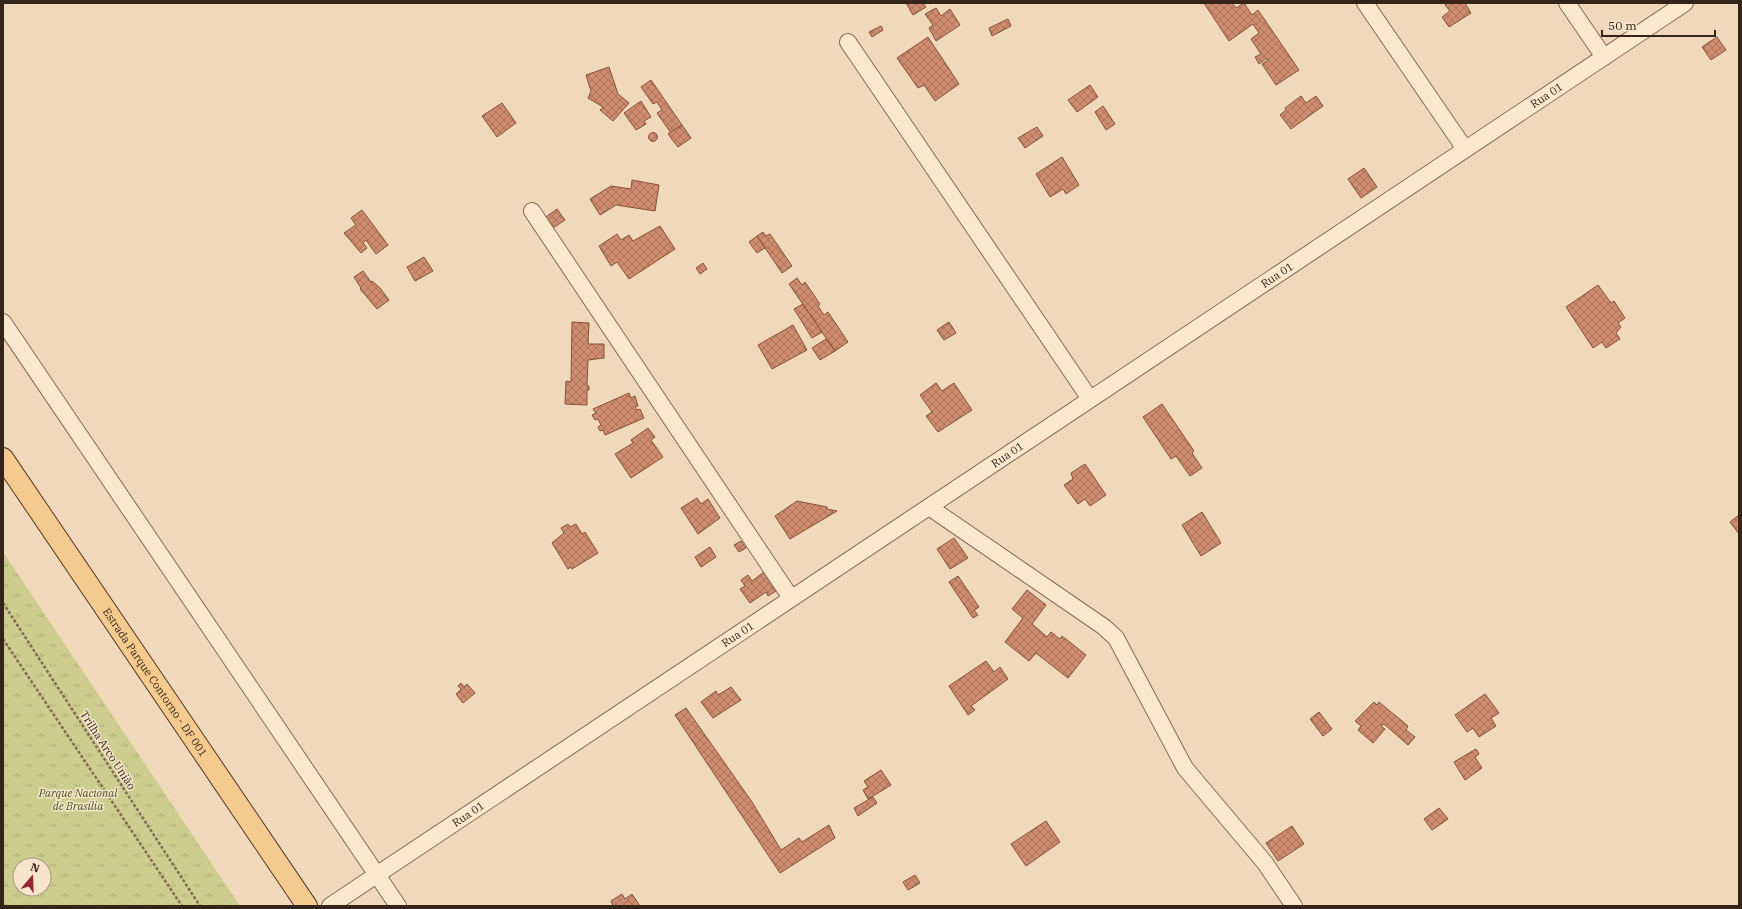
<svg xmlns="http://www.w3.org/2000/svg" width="1742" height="909" font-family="'IBM Plex Serif',serif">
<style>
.park{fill:url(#park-tufts);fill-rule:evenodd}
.building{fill:url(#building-cross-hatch);stroke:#864f39}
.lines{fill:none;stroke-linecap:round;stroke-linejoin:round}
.minor-casing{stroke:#866954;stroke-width:18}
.major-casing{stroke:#533829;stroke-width:22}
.path{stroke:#866954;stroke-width:2.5;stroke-dasharray:3 2;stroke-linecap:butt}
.minor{stroke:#fae8cd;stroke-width:16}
.major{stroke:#f5ca8f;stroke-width:20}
.labels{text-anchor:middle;stroke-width:3;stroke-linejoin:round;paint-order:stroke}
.street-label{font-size:11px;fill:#34241a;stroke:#f6e5ca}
.park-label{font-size:11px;font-style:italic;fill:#4a5120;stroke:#f6e5ca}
</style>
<defs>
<pattern id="park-tufts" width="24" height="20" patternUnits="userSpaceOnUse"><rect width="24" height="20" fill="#cccd8e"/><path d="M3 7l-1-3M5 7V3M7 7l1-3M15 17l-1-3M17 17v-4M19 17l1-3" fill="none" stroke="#b0b07a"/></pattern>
<pattern id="building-cross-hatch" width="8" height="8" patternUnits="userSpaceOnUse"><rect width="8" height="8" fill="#cf8c6e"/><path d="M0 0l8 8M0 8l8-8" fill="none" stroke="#a9725a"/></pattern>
</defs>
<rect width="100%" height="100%" fill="#efd9ba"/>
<path class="park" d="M3,552L240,906H3ZM20,865H44V889H20Z"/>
<g class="building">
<polygon points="906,3 923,3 926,7 913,15"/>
<polygon points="1204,3 1232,3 1236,8 1244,3 1252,15 1258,10 1299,70 1276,85 1262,64 1268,60 1267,58 1259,64 1255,57 1261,54 1251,39 1259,33 1253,24 1229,41"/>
<polygon points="1448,3 1465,3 1471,13 1449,27 1442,17 1450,11 1445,5"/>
<polygon points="936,8 941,16 950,9 960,25 936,41 929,28 933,25 925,14"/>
<polygon points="1008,19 1011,26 992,36 989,28"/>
<polygon points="881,26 883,30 872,37 869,32"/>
<polygon points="928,37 959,84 935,101 924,85 918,88 897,58"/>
<polygon points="1717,37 1726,50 1711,60 1702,47"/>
<polygon points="609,67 618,94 629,103 613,121 600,110 603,107 588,98 591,91 586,75"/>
<polygon points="651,80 682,125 671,133 657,113 662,110 657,102 653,104 641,87"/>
<polygon points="1090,85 1098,97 1077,112 1068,100"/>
<polygon points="1301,96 1306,103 1316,96 1323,106 1291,129 1280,115 1286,110 1285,108"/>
<polygon points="641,101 651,117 644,121 646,124 636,130 624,113"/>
<polygon points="502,103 516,123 497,137 482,116"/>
<polygon points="1103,106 1115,124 1106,130 1095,112"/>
<polygon points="682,125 691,138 678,147 668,134"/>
<polygon points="1037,127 1043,136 1025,148 1018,138"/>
<circle cx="653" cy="137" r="4.5"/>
<polygon points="1062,157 1079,185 1066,194 1063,189 1050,197 1036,174"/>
<polygon points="1364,168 1377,187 1361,198 1348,179"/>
<polygon points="632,180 659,185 655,211 616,205 600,215 590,199 611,186 631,189"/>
<polygon points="557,209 565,220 553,228 546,217"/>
<polygon points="362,210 388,245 376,254 366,240 363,243 367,248 361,253 344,233 356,225 351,218"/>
<polygon points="660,226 675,249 629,279 617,262 611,266 599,246 617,234 621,240 629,235 633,241"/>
<polygon points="763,232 766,236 770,234 792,266 782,273 757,236"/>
<polygon points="757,236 765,248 757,253 749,242"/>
<polygon points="424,257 433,271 415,281 407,267"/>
<polygon points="703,263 707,269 700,274 696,268"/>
<polygon points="363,271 371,282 372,281 380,288 389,300 377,309 360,289 361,288 354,277"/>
<polygon points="797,278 802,285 805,282 820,304 818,306 824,315 828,312 848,342 835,351 789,284"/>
<polygon points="1598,285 1611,303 1614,301 1625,318 1618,323 1621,327 1616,333 1620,339 1606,348 1602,342 1593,348 1566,307"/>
<polygon points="803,304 822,332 812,338 794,309"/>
<polygon points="572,322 589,323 588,344 604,344 604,358 588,360 587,385 589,386 589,390 587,390 587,405 565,404 566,381 571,382"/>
<polygon points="949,322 956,333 944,340 937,330"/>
<polygon points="793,325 807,350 772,369 758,345"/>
<polygon points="826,339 835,351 820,360 812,348"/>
<polygon points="936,383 942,391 954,383 972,410 938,432 926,416 932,412 920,395"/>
<polygon points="629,393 631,398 635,396 638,406 635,407 637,410 640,409 644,418 605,435 603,430 600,431 598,427 601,425 598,419 595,420 592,415 596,413 593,409"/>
<polygon points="1162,404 1194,451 1192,453 1202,468 1190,476 1176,456 1171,459 1143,417"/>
<polygon points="648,428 655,437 651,440 663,457 631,478 615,454 633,443 631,440"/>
<polygon points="1085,464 1106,495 1090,506 1085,499 1078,504 1064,485 1073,479 1071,473"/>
<polygon points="697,498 701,504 708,499 720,518 698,534 681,508"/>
<polygon points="797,501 827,507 827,509 837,511 790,539 775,516"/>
<polygon points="1202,512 1221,543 1201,556 1182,525"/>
<polygon points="1739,515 1739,534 1730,522"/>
<polygon points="568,524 570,527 576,524 582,534 585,532 598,553 572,569 571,567 568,569 552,543 564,533 561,528"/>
<polygon points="954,538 968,558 950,569 937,549"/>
<polygon points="741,541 746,548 739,552 734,545"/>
<polygon points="710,547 716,557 701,567 695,557"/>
<polygon points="764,572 776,591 768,596 766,592 750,603 740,589 745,586 741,580 748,575 752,581"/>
<polygon points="958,576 979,607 974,610 978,615 973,618 949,582"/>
<polygon points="1027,590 1046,605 1032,624 1047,637 1051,632 1060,639 1062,636 1086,655 1068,678 1036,653 1029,661 1005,642 1023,618 1012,609"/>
<polygon points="986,661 994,672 1000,667 1008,679 971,706 975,710 968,715 949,686"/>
<polygon points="461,683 464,687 467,684 475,693 463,703 456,694 461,689 458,686"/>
<polygon points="731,687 741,700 713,718 701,702 716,691 718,695"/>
<polygon points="1485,694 1499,713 1491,718 1496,726 1479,737 1473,728 1467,732 1455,715"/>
<polygon points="1374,702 1377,705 1379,702 1408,726 1406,730 1415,737 1408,745 1384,724 1381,726 1385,729 1373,743 1358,730 1361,726 1355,721"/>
<polygon points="686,708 752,802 781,850 799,838 802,842 829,825 835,838 780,873 675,715"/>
<polygon points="1319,712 1332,729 1323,736 1310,719"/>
<polygon points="1476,749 1479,754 1475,757 1482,768 1465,780 1454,762"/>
<polygon points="881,770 891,785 868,799 863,790 868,787 864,781"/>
<polygon points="873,797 877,803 858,816 854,808"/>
<polygon points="1439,808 1448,819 1432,830 1424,819"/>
<polygon points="1046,821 1060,842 1026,866 1011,844"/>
<polygon points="1292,826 1304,844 1278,861 1266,843"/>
<polygon points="915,875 920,883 908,890 903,882"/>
<polygon points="622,894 625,899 632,894 640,906 613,906 611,901"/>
</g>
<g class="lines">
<defs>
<g id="minor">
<polyline points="1365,3 1465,149"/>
<polyline points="1567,3 1604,57"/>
<polyline points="848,42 1090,399"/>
<polyline points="532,211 791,598"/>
<polyline points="3,322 398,906"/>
<polyline points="929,507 1104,627 1116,638 1185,768 1265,863 1294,906"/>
<path id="s1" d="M330,906L1685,3"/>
</g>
<g id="major">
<path id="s2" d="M3,458L307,906"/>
</g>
</defs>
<use href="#minor" class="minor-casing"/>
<use href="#major" class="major-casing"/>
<g class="path">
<polyline points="3,603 200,906"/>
<polyline points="3,639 182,906"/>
</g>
<use href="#minor" class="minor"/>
<use href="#major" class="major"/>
</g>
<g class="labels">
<g class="street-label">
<text dy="4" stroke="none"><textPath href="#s1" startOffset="1462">Rua 01</textPath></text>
<text dy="4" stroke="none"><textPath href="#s1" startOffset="1138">Rua 01</textPath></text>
<text dy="4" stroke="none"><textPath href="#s1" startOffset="814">Rua 01</textPath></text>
<text dy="4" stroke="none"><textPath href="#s1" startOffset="490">Rua 01</textPath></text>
<text dy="4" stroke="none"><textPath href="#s2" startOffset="271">Estrada Parque Contorno - DF 001</textPath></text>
<text transform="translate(108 750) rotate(57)" y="4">Trilha Arco União</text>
<text dy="4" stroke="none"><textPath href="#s1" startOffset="166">Rua 01</textPath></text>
</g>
<g class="park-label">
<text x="78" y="797">Parque Nacional<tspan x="78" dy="13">de Brasília</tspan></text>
</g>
</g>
<rect width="1742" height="909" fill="none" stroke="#34241a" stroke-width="8"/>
<g transform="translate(32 877) rotate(19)"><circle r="19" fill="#f6e5ca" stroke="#a89884"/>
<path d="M0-3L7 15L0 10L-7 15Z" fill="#972230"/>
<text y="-6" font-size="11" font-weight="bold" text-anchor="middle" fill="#34241a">N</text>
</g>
<path d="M1602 30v6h113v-6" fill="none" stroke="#34241a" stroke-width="2"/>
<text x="1608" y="30" font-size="12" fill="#34241a" stroke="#f6e5ca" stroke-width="3" paint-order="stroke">50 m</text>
</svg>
